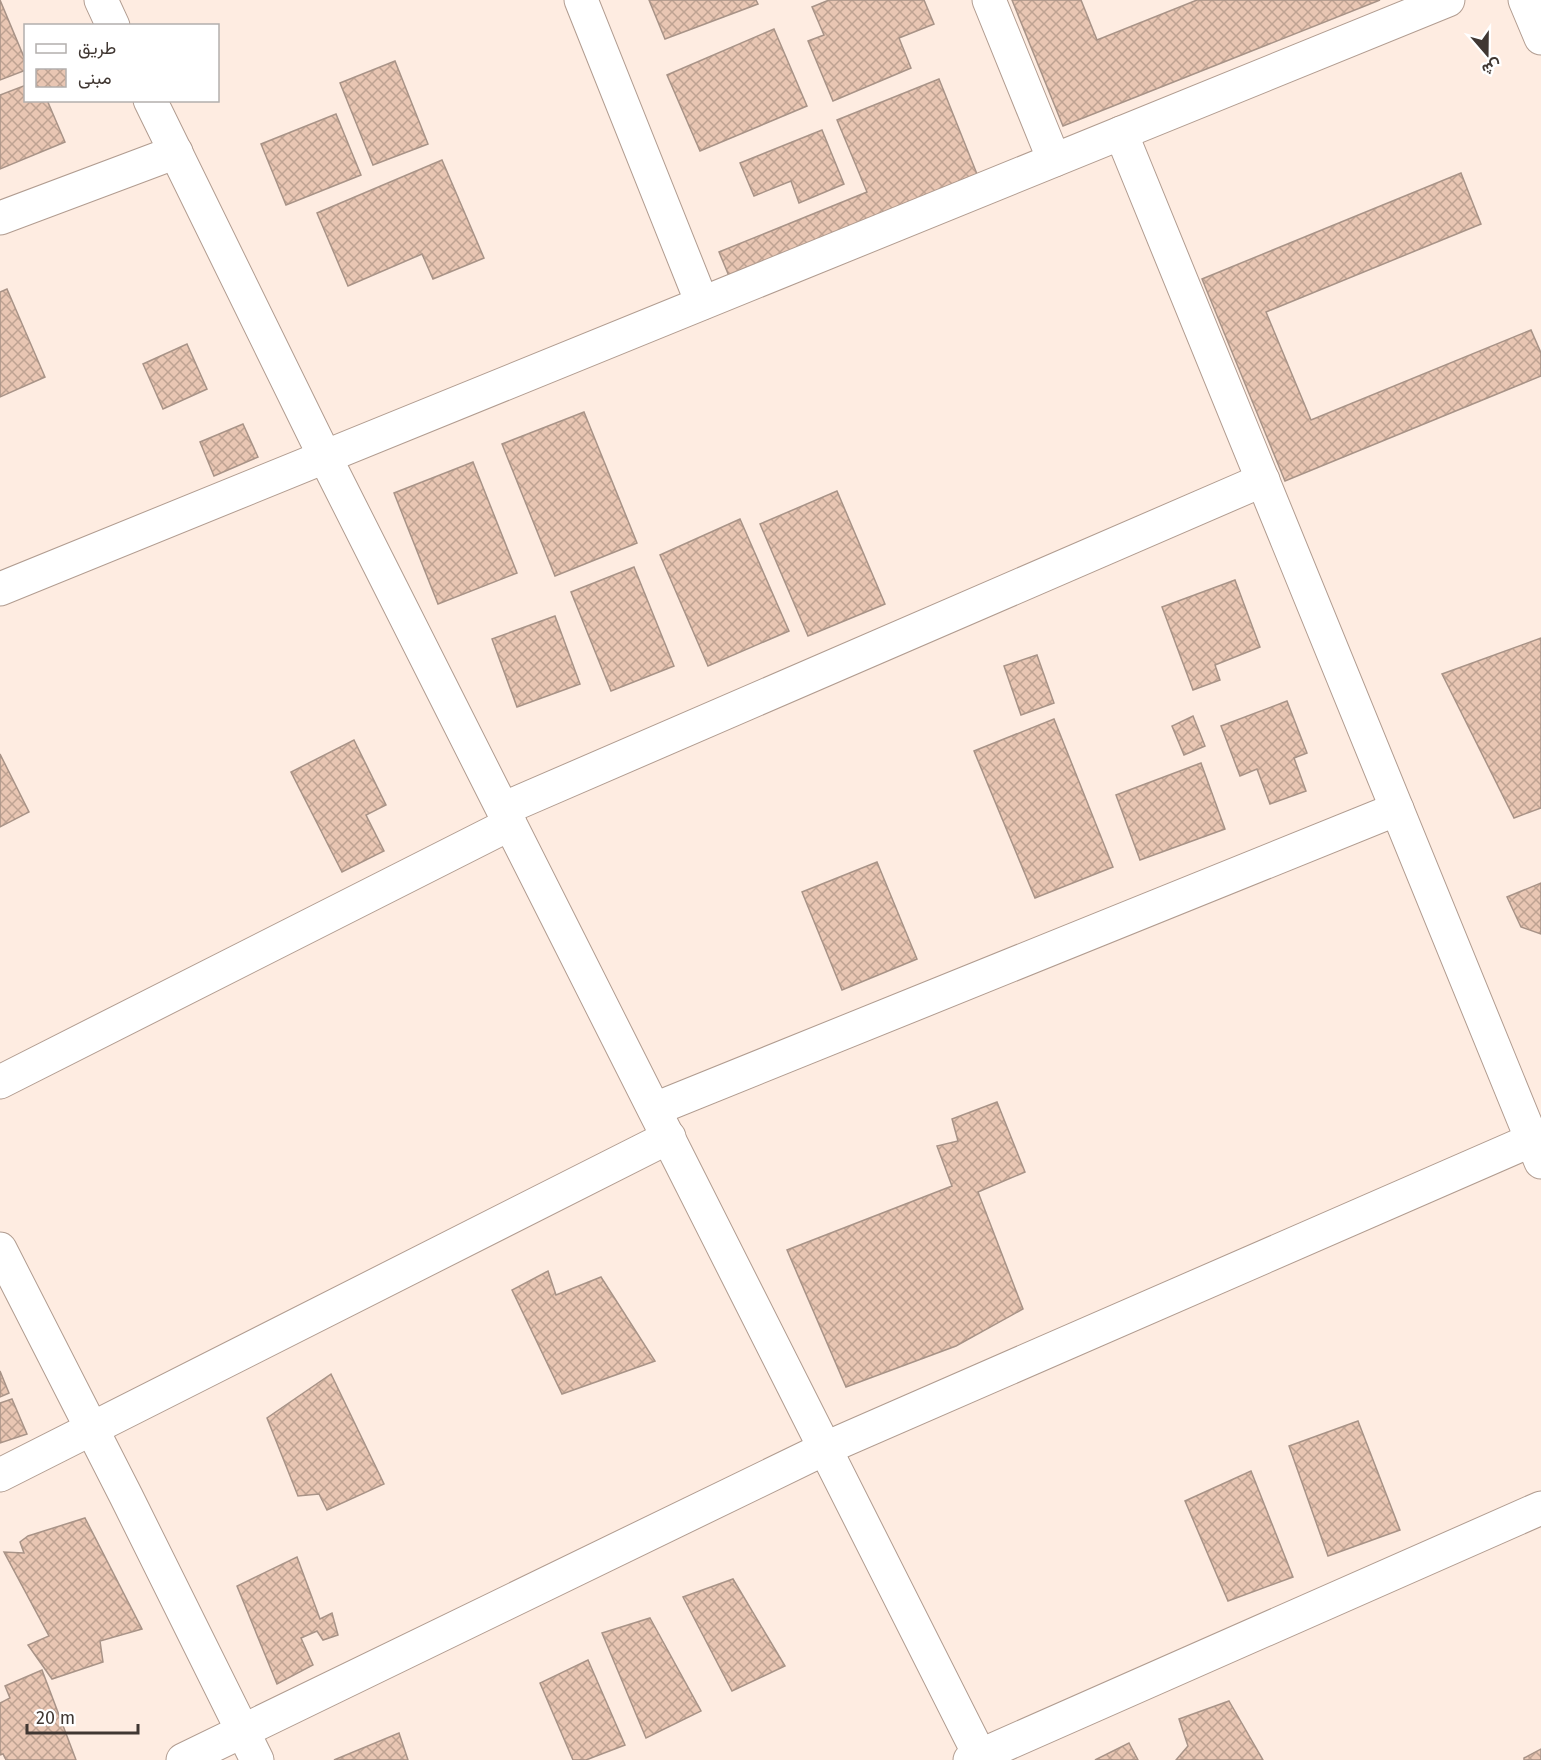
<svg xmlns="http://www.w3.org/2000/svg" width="1541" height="1760" font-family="'Fira Sans',Vazirmatn,sans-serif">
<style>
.building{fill:url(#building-cross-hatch);stroke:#a89387;stroke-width:1.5}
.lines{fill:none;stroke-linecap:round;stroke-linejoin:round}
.street-casing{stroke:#b19c90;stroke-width:35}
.secondary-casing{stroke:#b19c90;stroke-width:35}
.street{stroke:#fff;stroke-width:33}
.secondary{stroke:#fff;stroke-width:33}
</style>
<defs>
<pattern id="building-cross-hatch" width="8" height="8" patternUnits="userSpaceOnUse" patternTransform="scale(1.5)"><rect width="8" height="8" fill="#e9c6b3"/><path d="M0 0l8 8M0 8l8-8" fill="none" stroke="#bea292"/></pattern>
</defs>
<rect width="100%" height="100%" fill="#feece1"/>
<g class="building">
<polygon points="0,0 26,62 26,70 0,80"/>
<polygon points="649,0 756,0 758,4 665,39"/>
<polygon points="829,0 924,0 934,24 899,38 911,68 833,101 808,41 824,35 812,7"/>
<polygon points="1012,0 1081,0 1097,40 1197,0 1380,0 1063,126"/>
<polygon points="774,29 807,106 700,151 667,75"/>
<polygon points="395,61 428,144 373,165 340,83"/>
<polygon points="939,79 977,174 729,276 719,252 867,192 837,120"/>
<polygon points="26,85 26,100 47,100 65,142 0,169 0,95"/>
<polygon points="336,114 361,175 286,205 261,144"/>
<polygon points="822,130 844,184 799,203 791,181 754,196 740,163"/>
<polygon points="442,160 484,258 433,279 422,254 348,286 317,213"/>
<polygon points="1461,173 1481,224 1266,312 1311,420 1531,330 1541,353 1541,376 1285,481 1202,279"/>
<polygon points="7,289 45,377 0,397 0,292"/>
<polygon points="187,344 207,389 163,409 143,364"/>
<polygon points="584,412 637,543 555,576 502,444"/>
<polygon points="243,424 258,457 214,476 200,442"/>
<polygon points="473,462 517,573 438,604 394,493"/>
<polygon points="837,491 885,604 808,636 760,524"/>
<polygon points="740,519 789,631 708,666 660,555"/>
<polygon points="634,567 674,666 611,691 571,592"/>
<polygon points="1235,580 1260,647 1215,665 1220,680 1193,690 1162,607"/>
<polygon points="555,616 580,684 517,707 492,639"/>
<polygon points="1541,638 1541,808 1514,818 1442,674"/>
<polygon points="1037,655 1054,703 1021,715 1004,666"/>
<polygon points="1287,701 1307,753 1294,758 1306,791 1270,804 1257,769 1240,776 1221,726"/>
<polygon points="1193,716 1205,746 1184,755 1172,726"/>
<polygon points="1054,719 1113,867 1035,898 974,751"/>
<polygon points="354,740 386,805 366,815 384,851 342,872 291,772"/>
<polygon points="0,754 29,812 0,827"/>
<polygon points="1201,763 1225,829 1140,860 1116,795"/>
<polygon points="877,862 917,959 842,990 802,892"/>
<polygon points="1541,883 1541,934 1521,927 1507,897"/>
<polygon points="997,1102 1025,1172 978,1192 1023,1309 956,1346 846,1387 787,1250 952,1186 937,1146 958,1141 952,1119"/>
<polygon points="548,1271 556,1295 601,1277 655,1361 562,1394 512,1290"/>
<polygon points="0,1371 9,1393 0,1397"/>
<polygon points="331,1374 384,1484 327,1510 319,1494 298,1496 267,1418"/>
<polygon points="12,1399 27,1434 0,1443 0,1403"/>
<polygon points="1358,1421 1400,1530 1328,1556 1289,1446"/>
<polygon points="1251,1471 1293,1577 1228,1601 1185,1501"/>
<polygon points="85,1518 142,1629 100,1641 103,1662 52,1679 28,1645 49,1636 4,1552 24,1553 20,1542 28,1536"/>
<polygon points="297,1557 320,1619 332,1613 338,1635 323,1640 317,1631 301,1638 313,1665 277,1684 237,1586"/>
<polygon points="733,1579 785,1666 732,1691 683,1597"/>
<polygon points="650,1618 701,1711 646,1738 602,1633"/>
<polygon points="588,1660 625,1745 586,1760 573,1760 540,1683"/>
<polygon points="42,1670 76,1760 6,1760 3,1754 0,1755 0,1703 10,1698 5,1686"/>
<polygon points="1229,1701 1263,1760 1176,1760 1188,1746 1179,1719"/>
<polygon points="399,1733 408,1760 334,1760"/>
<polygon points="1129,1743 1138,1760 1095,1760"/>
<polygon points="1541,1749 1541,1760 1524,1760 1524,1758"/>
</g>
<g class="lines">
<defs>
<g id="street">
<polyline points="101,0 113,26"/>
<polyline points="581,0 702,303"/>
<polyline points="989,0 1054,160"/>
<polyline points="150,100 325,457 982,1760"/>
<polyline points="1121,133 1541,1162"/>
<polyline points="0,218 176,152"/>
<polyline points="0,589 1448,0"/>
<polyline points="503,809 1263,480"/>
<polyline points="0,1082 510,824"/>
<polyline points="655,1109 1397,809"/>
<polyline points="0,1249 126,1496 257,1760"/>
<polyline points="0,1475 669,1137"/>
<polyline points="183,1760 826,1448 1541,1136"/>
<polyline points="970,1760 1541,1508"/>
</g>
<polyline id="secondary" points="1525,0 1541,38"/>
</defs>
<use href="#street" class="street-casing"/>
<use href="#secondary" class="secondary-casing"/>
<use href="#street" class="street"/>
<use href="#secondary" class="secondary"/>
</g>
<rect x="24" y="24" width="195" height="78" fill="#ffffff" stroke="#b3afad" stroke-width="1.5"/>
<rect x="36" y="44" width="30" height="9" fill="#ffffff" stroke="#b3afad" stroke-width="1.5"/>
<text x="78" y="54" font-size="18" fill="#403732">طريق</text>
<rect x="36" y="69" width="30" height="18" fill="url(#building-cross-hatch)" stroke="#b3afad" stroke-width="1.5"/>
<text x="78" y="84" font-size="18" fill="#403732">مبنى</text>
<g transform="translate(1487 54) rotate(160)" stroke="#ffffff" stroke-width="4.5" paint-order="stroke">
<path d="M0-4.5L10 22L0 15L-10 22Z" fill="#403732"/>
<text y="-9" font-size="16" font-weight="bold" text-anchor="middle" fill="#403732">ش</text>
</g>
<path d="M27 1724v9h111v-9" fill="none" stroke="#403732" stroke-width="3"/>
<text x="36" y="1724" font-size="18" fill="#403732" stroke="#ffffff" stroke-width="4.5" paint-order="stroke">20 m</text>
</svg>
